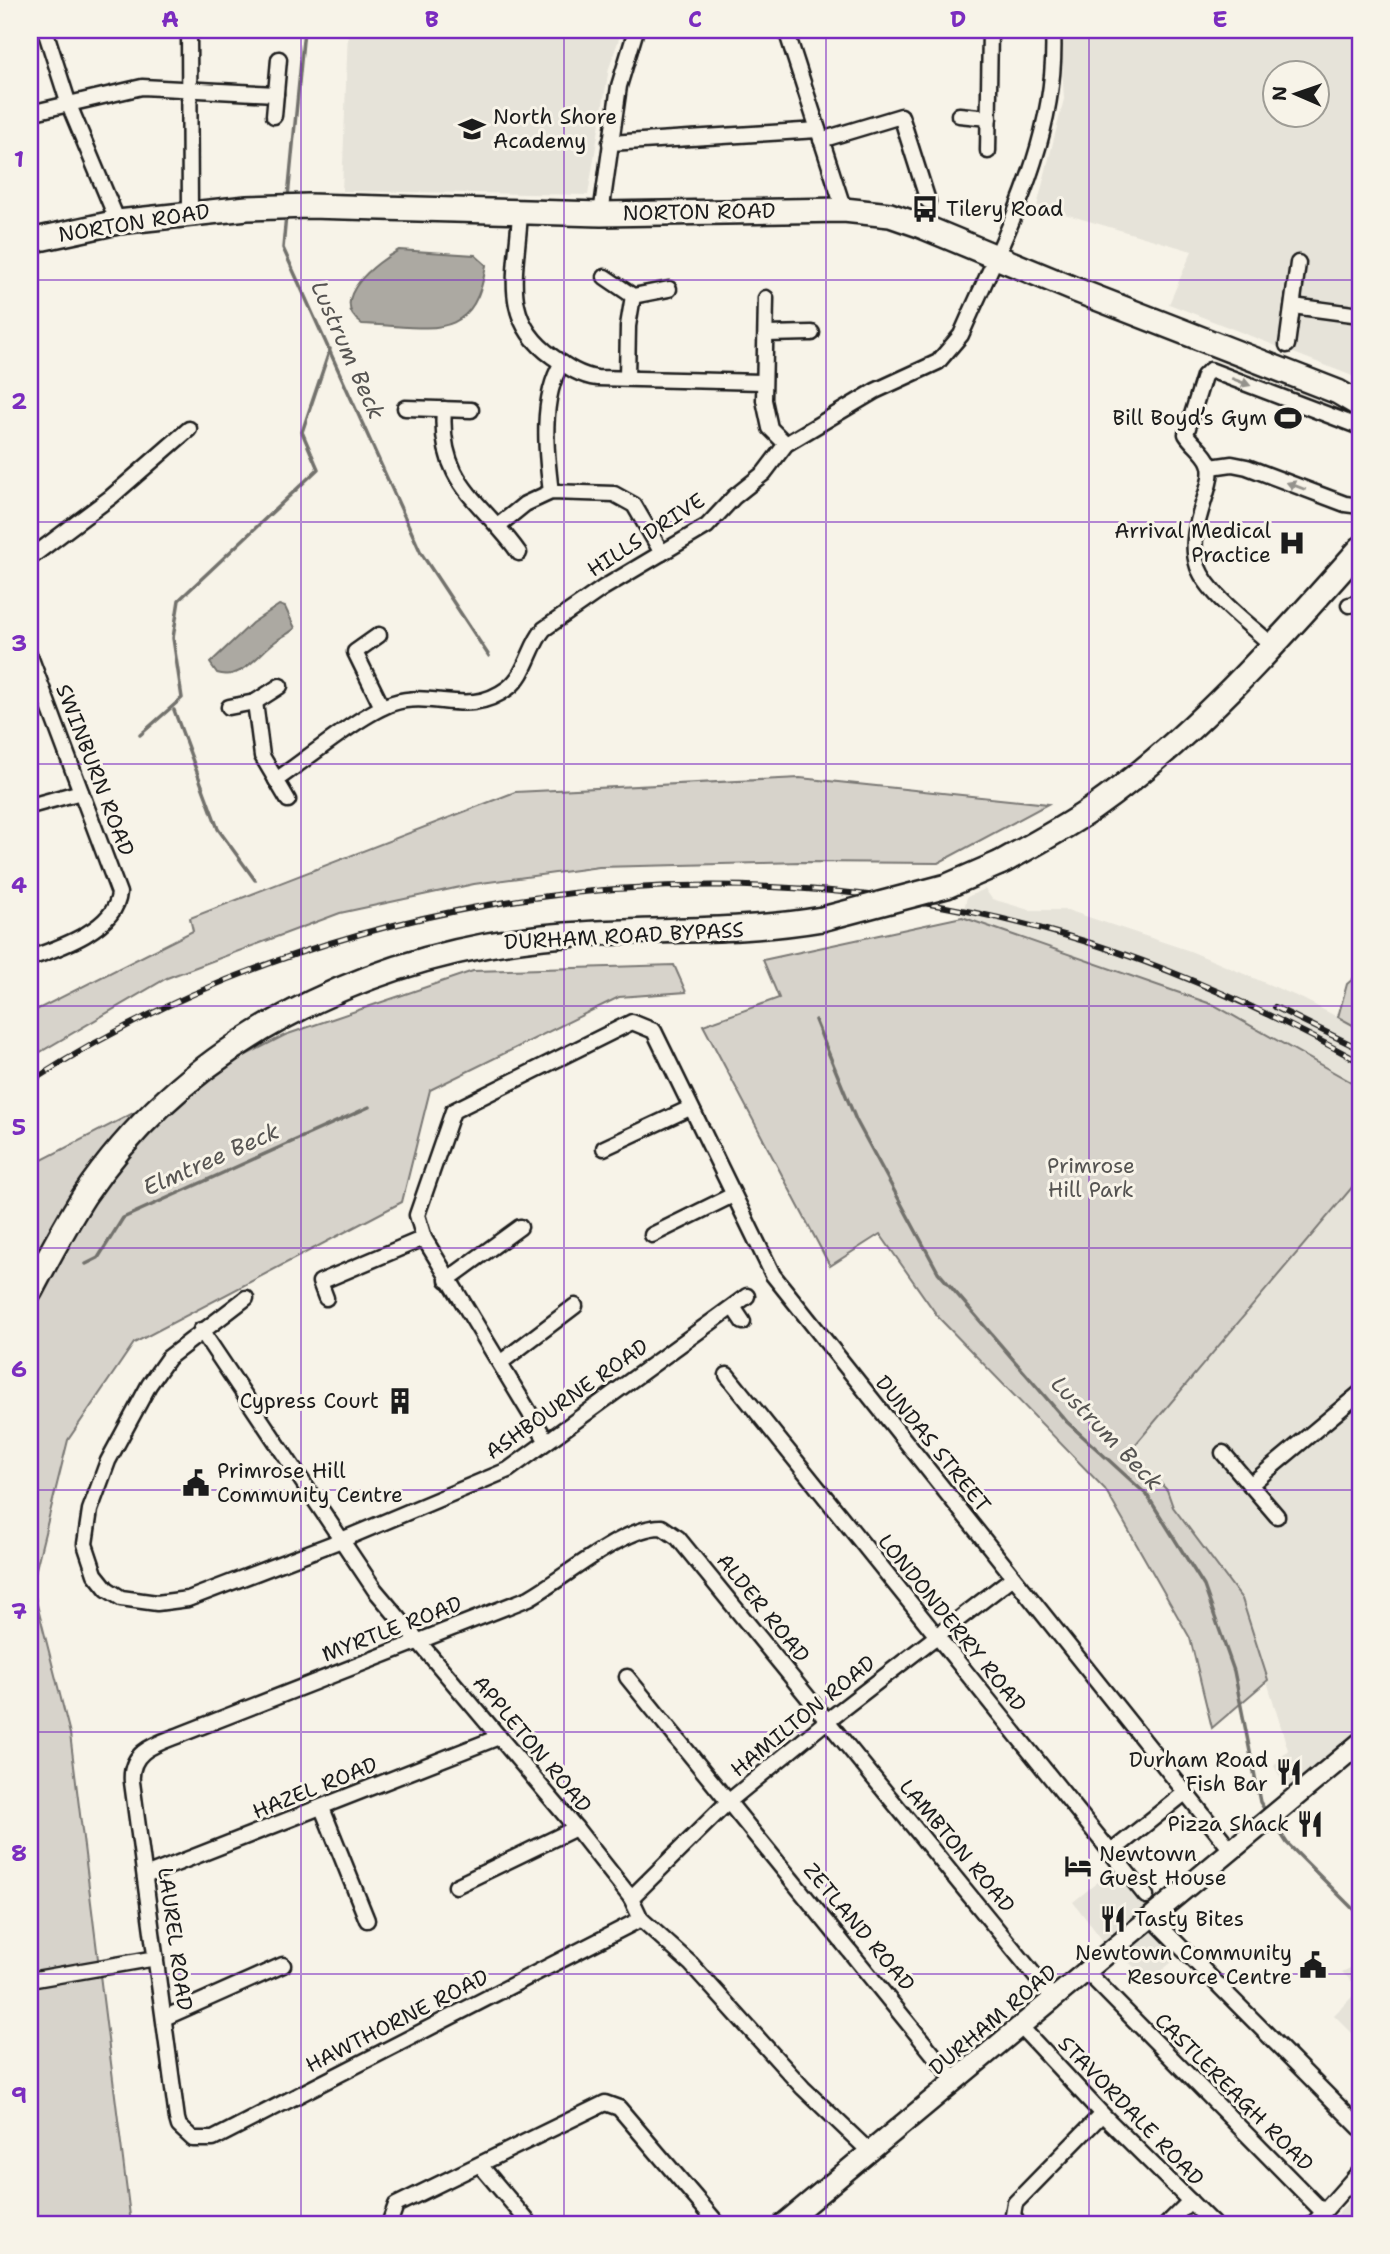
<svg xmlns="http://www.w3.org/2000/svg" width="1390" height="2254" font-family="'Shantell Sans',sans-serif">
<style>
.built{fill:#e6e3d9;fill-rule:evenodd}
.green{fill:#d7d3cb;stroke:#7a7874;stroke-width:2}
.water{fill:#aca9a2;stroke:#72716c;stroke-width:2}
.lines{fill:none;stroke-linecap:round;stroke-linejoin:round}
.stream{stroke:#72716c;stroke-width:3.5}
.street-casing{stroke:#1c1c1c;stroke-width:19}
.secondary-casing{stroke:#1c1c1c;stroke-width:24}
.primary-casing{stroke:#1c1c1c;stroke-width:28}
.street{stroke:#f7f3e8;stroke-width:14}
.secondary{stroke:#f7f3e8;stroke-width:19}
.primary{stroke:#f7f3e8;stroke-width:23}
.rail-casing{stroke:#1c1c1c;stroke-width:6}
.rail{stroke:#f7f3e8;stroke-width:3.5;stroke-dasharray:10;stroke-linecap:butt}
.primary-bridge-casing{stroke:#1c1c1c;stroke-width:28;stroke-linecap:butt}
.primary-bridge{stroke:#f7f3e8;stroke-width:23}
.oneway{fill:#94928c}
.grid{fill:none;stroke:#7b2cbf;stroke-width:2;stroke-opacity:0.55}
.labels{text-anchor:middle;stroke-width:6;stroke-linejoin:round;paint-order:stroke}
.poi-label{font-size:21px;fill:#1c1c1c;stroke:#f7f3e8;text-anchor:end}
.street-label{font-size:21px;fill:#1c1c1c;stroke:#f7f3e8}
.park-label{font-size:21px;fill:#545351;stroke:#f7f3e8}
.water-label{font-size:23px;font-style:italic;fill:#565452;stroke:#f7f3e8}
.neatline{fill:none;stroke:#7b2cbf;stroke-width:2.5}
.grid-label{font-size:23px;text-anchor:middle;font-weight:bold;fill:#7b2cbf}
</style>
<rect width="100%" height="100%" fill="#f7f3e8"/>
<filter id="ink" filterUnits="userSpaceOnUse"><feTurbulence type="fractalNoise" baseFrequency=".0143" numOctaves="2"/><feDisplacementMap in="SourceGraphic" scale="14" xChannelSelector="R" yChannelSelector="G"/><feConvolveMatrix kernelMatrix="1 2 1 2 8 2 1 2 1" color-interpolation-filters="sRGB"/></filter>
<g filter="url(#ink)">
<g class="built">
<polygon points="348,30 622,30 609,68 588,195 342,191"/>
<path d="M1060,30H1360V379L1169,304L1192,251L1037,206L1064,99ZM1274,74H1316V116H1274Z"/>
<polygon points="985,889 992,899 1029,910 1067,910 1190,951 1303,999 1360,1029 1360,1087 1214,1005 962,917 967,897"/>
<polygon points="1360,1178 1360,1750 1295,1804 1274,1766 1288,1750 1242,1599 1173,1507 1167,1490 1130,1451"/>
<polygon points="1119,1865 1147,1906 1188,1949 1150,1980 1104,1942 1073,1902"/>
<polygon points="1354,1966 1360,1971 1360,2041 1334,2015 1360,1989 1342,1972"/>
<polygon points="1352,2197 1360,2204 1360,2224 1330,2224"/>
</g>
<g class="green">
<polygon points="800,778 1048,804 938,863 801,862 599,867 474,884 340,913 167,978 30,1058 30,1013 193,931 190,918 515,792"/>
<polygon points="962,917 1214,1005 1360,1087 1360,1178 1130,1451 1167,1490 1173,1507 1242,1599 1268,1680 1212,1728 1190,1638 1105,1489 939,1318 880,1234 830,1266 703,1025 779,998 763,960"/>
<polygon points="674,965 686,992 619,997 430,1090 402,1202 134,1343 68,1440 32,1585 70,1734 131,2224 30,2224 30,1166 285,1035 473,971"/>
<polygon points="1360,973 1360,1029 1338,1017 1347,984"/>
</g>
<g class="water">
<path d="M399,250L475,255L486,265C474,346 427,326 362,324C326,300 378,261 399,250Z"/>
<path d="M279,605L285,607L295,628C289,634 282,636 276,641C258,654 242,681 217,673L210,663L252,623Z"/>
</g>
<g class="lines">
<g class="stream">
<polyline points="288,197 304,30"/>
<polyline points="286,215 283,248 421,553 489,656"/>
<polyline points="174,710 218,829 255,880"/>
<polyline points="140,735 182,698 173,638 179,600 318,469 302,432 330,349"/>
<polyline points="815,1020 856,1120 938,1272 1067,1422 1147,1495 1204,1586 1234,1671 1260,1802 1267,1813"/>
<polyline points="86,1264 98,1258 123,1218 369,1107"/>
<polyline points="1274,1823 1287,1843 1360,1916"/>
</g>
<defs>
<g id="street">
<polyline points="45,30 69,105 118,222"/>
<polyline points="189,30 190,212"/>
<polyline points="786,30 844,210"/>
<polyline points="30,113 142,87 276,94"/>
<polyline points="959,115 989,118"/>
<polyline points="274,116 279,59"/>
<polyline points="821,140 901,116 928,201"/>
<polyline points="610,143 818,130"/>
<polyline points="988,151 990,30"/>
<path d="M520,213C517,271 499,319 553,357C566,366 580,376 597,378L763,382"/>
<polyline points="601,214 619,86 636,30"/>
<polyline points="605,277 633,296 669,289"/>
<polyline points="766,298 764,400 770,428 786,444"/>
<polyline points="1293,306 1360,315"/>
<polyline points="766,334 812,333"/>
<polyline points="1287,345 1298,263"/>
<polyline points="627,378 628,326 633,296"/>
<polyline points="405,408 471,410"/>
<path d="M444,409C438,485 483,501 519,553"/>
<polyline points="1211,467 1232,464 1247,467 1345,504 1360,506"/>
<path d="M551,492C546,453 540,398 562,363"/>
<polyline points="499,525 525,504 551,492 614,494 634,505 662,553"/>
<polyline points="30,558 111,497 189,429"/>
<polyline points="1349,605 1360,603"/>
<polyline points="379,635 355,652 382,707"/>
<path d="M1272,645C1250,625 1208,594 1198,567C1184,527 1218,485 1209,463C1205,452 1192,444 1186,434L1204,376L1210,370L1360,427"/>
<path d="M30,656L119,893C116,929 59,948 30,958"/>
<polyline points="255,702 262,756 288,800"/>
<polyline points="229,707 255,702 280,686"/>
<path d="M276,780C306,760 362,713 393,703C435,690 468,718 508,688C527,674 529,647 544,629L603,588L707,526L734,497L764,473L786,444L875,391L938,362L961,335C1003,238 1059,140 1053,30"/>
<polyline points="30,806 81,792"/>
<polyline points="604,1148 690,1108"/>
<polyline points="652,1235 733,1195"/>
<polyline points="447,1280 520,1227"/>
<polyline points="246,1298 168,1358 149,1385 108,1461 90,1510 85,1544 95,1574 107,1589 121,1598 157,1603 188,1599 339,1541 508,1470 747,1296"/>
<polyline points="326,1298 320,1282 424,1238"/>
<polyline points="733,1307 743,1322"/>
<polyline points="201,1330 375,1590 576,1828 631,1898 641,1919 691,1964 803,2088 870,2152"/>
<polyline points="500,1363 575,1306"/>
<polyline points="727,1375 1146,1896"/>
<polyline points="546,1440 424,1238 417,1215 453,1111 632,1022 654,1031 773,1275 1232,1851"/>
<polyline points="1223,1453 1277,1516"/>
<polyline points="1250,1485 1360,1393"/>
<polyline points="627,1677 955,2081"/>
<polyline points="322,1808 367,1920"/>
<polyline points="1110,1853 1186,1792"/>
<polyline points="145,1876 499,1737"/>
<polyline points="456,1886 576,1828"/>
<polyline points="631,1898 728,1802 828,1720 1012,1578"/>
<polyline points="1152,1918 1360,2128"/>
<path d="M641,1919L213,2139H193L179,2126L177,2119L132,1782C129,1750 157,1744 182,1734L529,1598C565,1578 624,1526 662,1527L678,1538L1054,1999"/>
<polyline points="1087,1972 1323,2212"/>
<polyline points="30,1980 156,1958"/>
<polyline points="164,2018 283,1965"/>
<polyline points="1021,2027 1102,2114 1213,2224"/>
<polyline points="480,2165 530,2224"/>
<polyline points="389,2224 396,2205 605,2103 619,2108 718,2224"/>
<polyline points="1018,2224 1013,2215 1015,2203 1102,2114"/>
<polyline points="1167,2224 1190,2201"/>
<polyline points="1313,2224 1360,2171"/>
</g>
<polyline id="secondary" points="783,2224 1360,1743"/>
<g id="primary">
<polyline points="30,241 118,222 247,208 309,206 601,214 844,210 890,215 919,225 1076,290 1338,392 1360,405"/>
<path d="M1000,863C1031,846 1063,829 1092,809C1193,738 1279,641 1360,549"/>
<path d="M30,1292C47,1260 64,1227 84,1196C188,1042 363,957 543,937C636,927 729,935 822,919"/>
</g>
</defs>
<use href="#street" class="street-casing"/>
<use href="#secondary" class="secondary-casing"/>
<use href="#primary" class="primary-casing"/>
<use href="#street" class="street"/>
<use href="#secondary" class="secondary"/>
<use href="#primary" class="primary"/>
<defs>
<g id="rail">
<polyline points="1275,1007 1360,1049"/>
<path d="M30,1082C331,888 720,835 1064,935C1168,965 1265,1010 1360,1062"/>
</g>
</defs>
<use href="#rail" class="rail-casing"/>
<use href="#rail" class="rail"/>
<defs>
<polyline id="primary-bridge" points="822,919 947,886 1000,863"/>
</defs>
<use href="#primary-bridge" class="primary-bridge-casing"/>
<use href="#primary-bridge" class="primary-bridge"/>
</g>
<defs><path id="oneway-solid" d="M-6-.8H1V-3.2L6.5 0L1 3.2V.8H-6Z" transform="scale(1.75)"/></defs>
<g class="oneway">
<use href="#oneway-solid" transform="translate(1241 382) rotate(21)"/>
<use href="#oneway-solid" transform="translate(1296 486) rotate(-159)"/>
</g>
</g>
<path class="grid" d="M301,30V2224M564,30V2224M826,30V2224M1089,30V2224M30,280H1360M30,522H1360M30,764H1360M30,1006H1360M30,1248H1360M30,1490H1360M30,1732H1360M30,1974H1360"/>
<defs>
<symbol id="school-bare" viewBox="-9 -9 18 18"><path d="M0-5L7-2L0 1L-7-2ZM-4 1L0 2.5L4 1V4Q0 6-4 4Z" fill="#1c1c1c" stroke="#f7f3e8" stroke-width="2.5" paint-order="stroke"/></symbol>
<symbol id="bus-bare" viewBox="-9 -9 18 18"><path d="M-5-6H5V4H4V6H2V4H-2V6H-4V4H-5ZM-3.5-4V0h7V-4ZM-3.5 1.2v1.5H-2V1.2ZM2 1.2v1.5H3.5V1.2Z" fill="#1c1c1c" stroke="#f7f3e8" stroke-width="2.5" paint-order="stroke"/></symbol>
<symbol id="stadium-bare" viewBox="-9 -9 18 18"><path d="M0-5a6.5 5 0 1 0 0 10a6.5 5 0 1 0 0-10ZM-3.5-1.8h7v3.6h-7Z" fill="#1c1c1c" stroke="#f7f3e8" stroke-width="2.5" paint-order="stroke"/></symbol>
<symbol id="hospital-bare" viewBox="-9 -9 18 18"><path d="M-5-5h3v3.5h4V-5h3V5h-3V1.5h-4V5h-3Z" fill="#1c1c1c" stroke="#f7f3e8" stroke-width="2.5" paint-order="stroke"/></symbol>
<symbol id="building-bare" viewBox="-9 -9 18 18"><path d="M-4-6H4V6H1V3H-1V6H-4ZM-2.5-4.3h1.7v1.8h-1.7ZM.8-4.3h1.7v1.8H.8ZM-2.5-1h1.7V.8h-1.7ZM.8-1h1.7V.8H.8Z" fill="#1c1c1c" stroke="#f7f3e8" stroke-width="2.5" paint-order="stroke"/></symbol>
<symbol id="civic-bare" viewBox="-9 -9 18 18"><path d="M-.6-6.5H3V-4.5H.6V-3L4-1V1h2V6H-6V1h2V-1L-.6-3ZM-1.2 2.5V6h2.4V2.5Z" fill="#1c1c1c" stroke="#f7f3e8" stroke-width="2.5" paint-order="stroke"/></symbol>
<symbol id="restaurant-bare" viewBox="-9 -9 18 18"><path d="M-5-6h1v4h1v-4h1v4h1v-4h1v5L-1.5 .5V6h-2V.5L-5-1ZM5-6V6H3V1.5H1.5Q1.5-4 5-6Z" fill="#1c1c1c" stroke="#f7f3e8" stroke-width="2.5" paint-order="stroke"/></symbol>
<symbol id="hotel-bare" viewBox="-9 -9 18 18"><path d="M-6-4.5h1.5V1H6V5H4.5V3h-9V5H-6ZM-4 0a1.8 1.8 0 1 1 3.6 0ZM.5 0V-2.5h3Q6-2.5 6 0Z" fill="#1c1c1c" stroke="#f7f3e8" stroke-width="2.5" paint-order="stroke"/></symbol>
</defs>
<g fill-rule="evenodd">
<use href="#school-bare" x="453" y="110" width="38" height="38"/>
<use href="#bus-bare" x="906" y="190" width="38" height="38"/>
<use href="#stadium-bare" x="1269" y="399" width="38" height="38"/>
<use href="#hospital-bare" x="1273" y="524" width="38" height="38"/>
<use href="#building-bare" x="381" y="1382" width="38" height="38"/>
<use href="#civic-bare" x="177" y="1464" width="38" height="38"/>
<use href="#restaurant-bare" x="1270" y="1753" width="38" height="38"/>
<use href="#restaurant-bare" x="1291" y="1805" width="38" height="38"/>
<use href="#hotel-bare" x="1059" y="1847" width="38" height="38"/>
<use href="#restaurant-bare" x="1094" y="1900" width="38" height="38"/>
<use href="#civic-bare" x="1294" y="1946" width="38" height="38"/>
</g>
<g class="labels">
<g class="poi-label">
<text x="493" y="124" text-anchor="start">North Shore<tspan x="493" dy="24">Academy</tspan></text>
<text x="946" y="216" text-anchor="start">Tilery Road</text>
<text x="1267" y="425">Bill Boyd’s Gym</text>
<text x="1271" y="538">Arrival Medical<tspan x="1271" dy="24">Practice</tspan></text>
<text x="379" y="1408">Cypress Court</text>
<text x="217" y="1478" text-anchor="start">Primrose Hill<tspan x="217" dy="24">Community Centre</tspan></text>
<text x="1268" y="1767">Durham Road<tspan x="1268" dy="24">Fish Bar</tspan></text>
<text x="1289" y="1831">Pizza Shack</text>
<text x="1099" y="1861" text-anchor="start">Newtown<tspan x="1099" dy="24">Guest House</tspan></text>
<text x="1134" y="1926" text-anchor="start">Tasty Bites</text>
<text x="1292" y="1960">Newtown Community<tspan x="1292" dy="24">Resource Centre</tspan></text>
</g>
<g class="street-label">
<text transform="translate(699 212) rotate(-1)" y="7">NORTON ROAD</text>
<text transform="translate(134 223) rotate(-9)" y="7">NORTON ROAD</text>
<text transform="translate(646 535) rotate(-33)" y="7">HILLS DRIVE</text>
<text transform="translate(95 770) rotate(69)" y="7">SWINBURN ROAD</text>
<text transform="translate(624 936) rotate(-3)" y="7">DURHAM ROAD BYPASS</text>
<text transform="translate(567 1399) rotate(-35)" y="7">ASHBOURNE ROAD</text>
<text transform="translate(933 1444) rotate(51)" y="7">DUNDAS STREET</text>
<text transform="translate(763 1608) rotate(51)" y="7">ALDER ROAD</text>
<text transform="translate(952 1623) rotate(51)" y="7">LONDONDERRY ROAD</text>
<text transform="translate(392 1629) rotate(-21)" y="7">MYRTLE ROAD</text>
<text transform="translate(803 1716) rotate(-39)" y="7">HAMILTON ROAD</text>
<text transform="translate(532 1744) rotate(50)" y="7">APPLETON ROAD</text>
<text transform="translate(315 1788) rotate(-22)" y="7">HAZEL ROAD</text>
<text transform="translate(957 1846) rotate(50)" y="7">LAMBTON ROAD</text>
<text transform="translate(859 1927) rotate(50)" y="7">ZETLAND ROAD</text>
<text transform="translate(175 1939) rotate(82)" y="7">LAUREL ROAD</text>
<text transform="translate(993 2020) rotate(-40)" y="7">DURHAM ROAD</text>
<text transform="translate(397 2021) rotate(-27)" y="7">HAWTHORNE ROAD</text>
<text transform="translate(1234 2092) rotate(45)" y="7">CASTLEREAGH ROAD</text>
<text transform="translate(1131 2111) rotate(46)" y="7">STAVORDALE ROAD</text>
</g>
<g class="park-label">
<text x="1091" y="1173">Primrose<tspan x="1091" dy="24">Hill Park</tspan></text>
</g>
<g class="water-label">
<text transform="translate(348 350) rotate(66)" y="8">Lustrum Beck</text>
<text transform="translate(211 1159) rotate(-24)" y="8">Elmtree Beck</text>
<text transform="translate(1107 1433) rotate(46)" y="8">Lustrum Beck</text>
</g>
</g>
<rect width="1390" height="2254" fill="none" stroke="#f7f3e8" stroke-width="77"/>
<g transform="translate(1296 94) rotate(272)"><circle r="33" fill="#f7f3e8" stroke="#9f9d96" stroke-width="2"/>
<path d="M0-5L12 26L0 18L-12 26Z" fill="#1c1c1c"/>
<text y="-10" font-size="19" font-weight="bold" text-anchor="middle" fill="#1c1c1c">N</text>
</g>
<rect x="38" y="38" width="1314" height="2178" class="neatline"/>
<g class="grid-label">
<text x="170" y="27">A</text>
<text x="432" y="27">B</text>
<text x="695" y="27">C</text>
<text x="958" y="27">D</text>
<text x="1220" y="27">E</text>
<text x="19" y="167">1</text>
<text x="19" y="409">2</text>
<text x="19" y="651">3</text>
<text x="19" y="893">4</text>
<text x="19" y="1135">5</text>
<text x="19" y="1377">6</text>
<text x="19" y="1619">7</text>
<text x="19" y="1861">8</text>
<text x="19" y="2103">9</text>
</g>
</svg>
